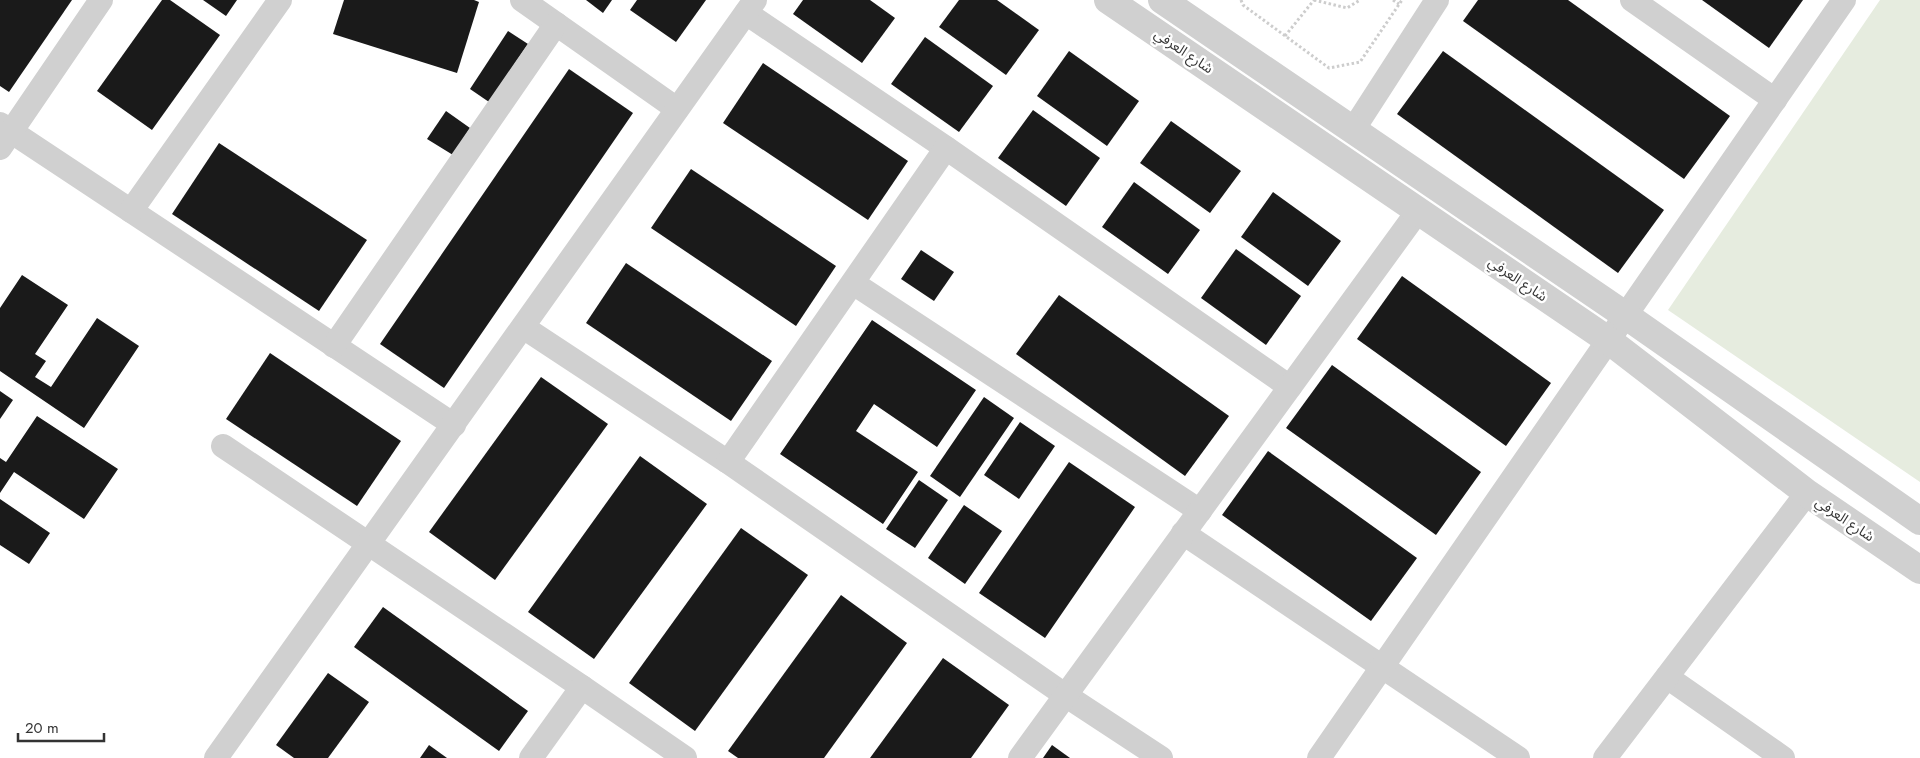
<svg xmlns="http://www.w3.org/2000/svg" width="1920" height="758" font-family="Jost,'Noto Sans Arabic',sans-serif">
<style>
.green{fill:#e6ecdf}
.building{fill:#1a1a1a}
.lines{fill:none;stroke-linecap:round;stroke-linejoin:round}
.path{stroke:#cdcdcd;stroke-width:3;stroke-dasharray:2.5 2.5;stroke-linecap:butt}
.minor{stroke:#d0d0d0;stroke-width:24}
.tertiary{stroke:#d0d0d0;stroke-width:28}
.labels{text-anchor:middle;stroke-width:5;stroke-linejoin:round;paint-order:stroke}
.street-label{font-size:14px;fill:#333;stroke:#fff}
</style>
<rect width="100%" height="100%" fill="#fff"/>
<polygon class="green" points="1880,0 1920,0 1920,482 1668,310"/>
<g class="building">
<polygon points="0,0 72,0 9,92 0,86"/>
<polygon points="162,0 170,0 220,35 152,130 97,91"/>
<polygon points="203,0 237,0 226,16"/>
<polygon points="344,0 474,0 479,2 457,73 333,34"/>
<polygon points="586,0 612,0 603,13"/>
<polygon points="637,0 706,0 676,42 630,10"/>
<polygon points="803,0 870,0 895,18 862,63 793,14"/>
<polygon points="959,0 997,0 1039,30 1006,75 939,27"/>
<polygon points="1478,0 1568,0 1730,116 1684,179 1463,21"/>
<polygon points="1702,0 1803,0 1769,48"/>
<polygon points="508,31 528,44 489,102 470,89"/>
<polygon points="925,37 993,86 959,132 891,84"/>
<polygon points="1069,51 1139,101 1107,146 1037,96"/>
<polygon points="1443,51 1664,210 1618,273 1397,114"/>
<polygon points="763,63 908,161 868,220 723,123"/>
<polygon points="569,69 633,113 444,388 380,344"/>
<polygon points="1033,110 1100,158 1066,206 998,158"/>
<polygon points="446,111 470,128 453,155 427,139"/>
<polygon points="1171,121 1241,171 1210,213 1140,163"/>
<polygon points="219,143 367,240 319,311 172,214"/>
<polygon points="691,169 836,266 796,326 651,228"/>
<polygon points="1134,182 1200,230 1168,274 1102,227"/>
<polygon points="1273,192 1341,241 1308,286 1241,237"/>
<polygon points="1236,249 1301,296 1266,345 1201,298"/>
<polygon points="921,250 954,272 934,301 901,279"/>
<polygon points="626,263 772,361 731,421 586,323"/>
<polygon points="22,275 68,305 35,354 46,361 35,377 51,387 97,318 139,346 84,428 0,371 0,308"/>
<polygon points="1402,276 1551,383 1506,446 1357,339"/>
<polygon points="1059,295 1229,416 1185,476 1016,354"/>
<polygon points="872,320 976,390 937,447 874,404 856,431 918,472 883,524 780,454"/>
<polygon points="270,353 401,441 357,506 226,419"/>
<polygon points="1332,365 1481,472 1436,535 1286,428"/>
<polygon points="541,377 608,424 495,580 429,532"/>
<polygon points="0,391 13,400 0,419"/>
<polygon points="984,397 1014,418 960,497 930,476"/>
<polygon points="37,416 118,469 84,519 14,472 0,493 0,458 6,462"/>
<polygon points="1020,422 1055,446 1019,499 984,475"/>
<polygon points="1268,451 1417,558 1371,621 1222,515"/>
<polygon points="640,456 707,504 594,659 528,612"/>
<polygon points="1069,462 1135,507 1045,638 979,593"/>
<polygon points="919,480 948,500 915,548 886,529"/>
<polygon points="0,499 50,533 29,564 0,545"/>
<polygon points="964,505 1002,531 965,584 928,558"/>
<polygon points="741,528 808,575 695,731 629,683"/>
<polygon points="841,595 907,643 824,758 738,758 728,751"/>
<polygon points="383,607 528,711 499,751 354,647"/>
<polygon points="943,658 1009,705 971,758 870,758"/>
<polygon points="328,673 369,702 328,758 294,758 276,745"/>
<polygon points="429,745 447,758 420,758"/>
<polygon points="1052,745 1070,758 1043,758"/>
</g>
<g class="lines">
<g class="path">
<polyline points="1241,0 1243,5 1329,68 1360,62 1402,0"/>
<polyline points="1314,0 1347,8 1360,0"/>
<polyline points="1393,0 1399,4"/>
<polyline points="1285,36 1314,0"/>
</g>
<g class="minor">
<polyline points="522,0 677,109"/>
<polyline points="1632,0 1775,100"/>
<polyline points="746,13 946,148 1290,387"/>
<polyline points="0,124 454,425"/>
<polyline points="1353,130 1437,0"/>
<polyline points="0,148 101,0"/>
<polyline points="131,211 280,0"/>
<polyline points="853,283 1200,511"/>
<polyline points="523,327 728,462 1065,695 1161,758"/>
<polyline points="334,346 556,24"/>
<polyline points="223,446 582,687 685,758"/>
<polyline points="728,462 946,148"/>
<polyline points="1183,533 1518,758"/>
<polyline points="1667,677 1783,758"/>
<polyline points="216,758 755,0"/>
<polyline points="531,758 582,687"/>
<polyline points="1020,758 1418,211"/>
<polyline points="1319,758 1844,0"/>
<polyline points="1605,758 1807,493"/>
</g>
<g class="tertiary">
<polyline points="1108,0 1608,340 1807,493 1920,570"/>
<polyline points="1162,0 1625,315 1920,521"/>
</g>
</g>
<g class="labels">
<g class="street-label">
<text transform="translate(1184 51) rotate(34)" y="5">شارع العرفي</text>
<text transform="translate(1518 279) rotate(34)" y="5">شارع العرفي</text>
<text transform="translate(1845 519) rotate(34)" y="5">شارع العرفي</text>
</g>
</g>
<path d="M18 733v8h86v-8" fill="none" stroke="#333333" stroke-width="2.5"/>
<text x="25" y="733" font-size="15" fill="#333333" stroke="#ffffff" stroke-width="4" paint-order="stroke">20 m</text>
</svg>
